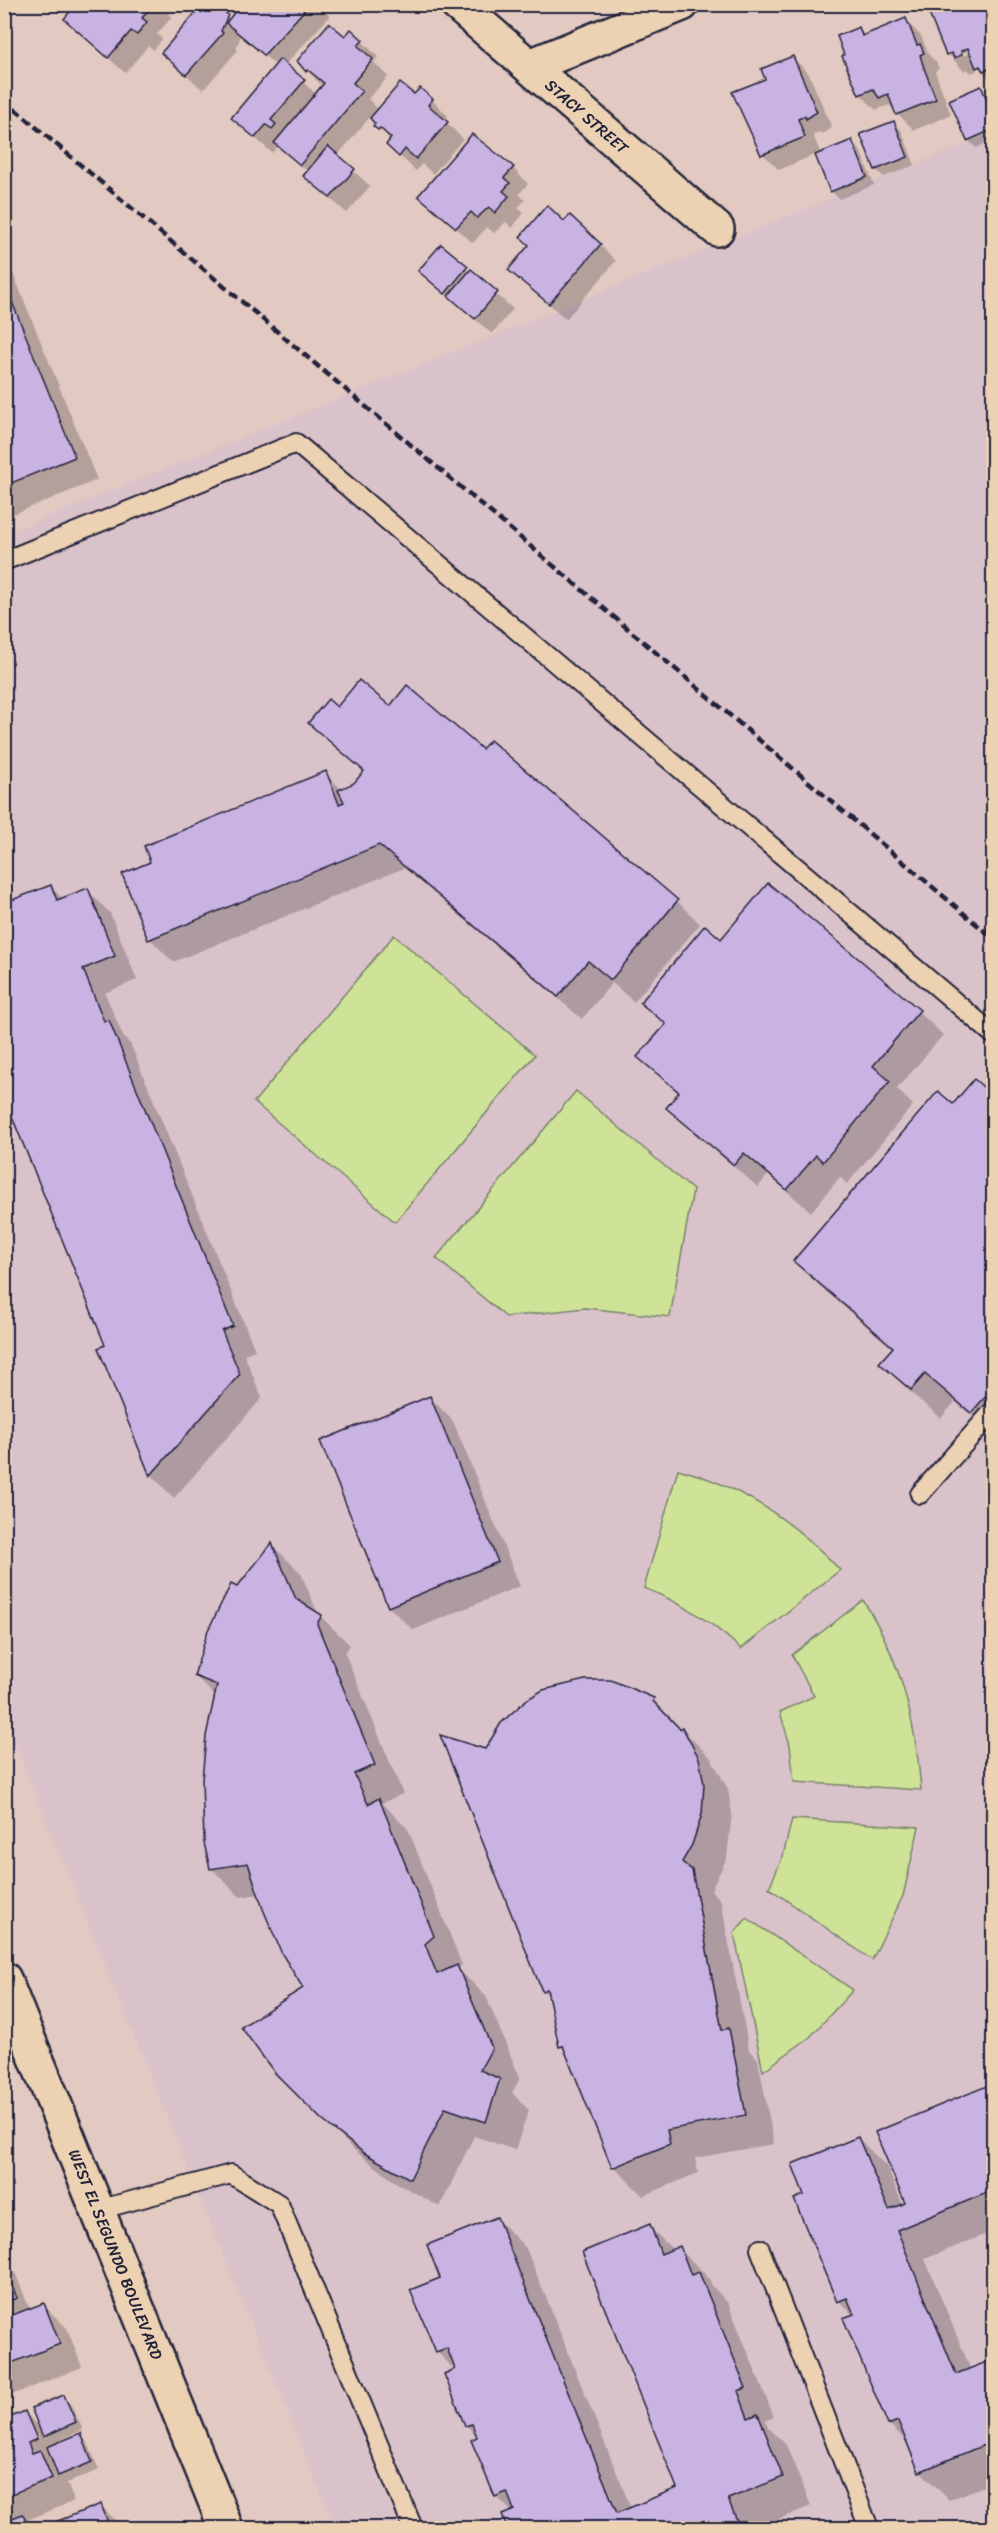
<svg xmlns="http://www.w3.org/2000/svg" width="998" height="2533" font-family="Sriracha,sans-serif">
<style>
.built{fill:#dac2cb}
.green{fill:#cee398;stroke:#78826a;stroke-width:1.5}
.shadow{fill:#0003;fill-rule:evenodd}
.building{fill:#c9b3e3;stroke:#22223b;stroke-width:1.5}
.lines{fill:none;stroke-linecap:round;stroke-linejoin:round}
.lane-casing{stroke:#22223b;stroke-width:22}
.street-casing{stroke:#22223b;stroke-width:38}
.primary-casing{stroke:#22223b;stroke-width:38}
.lane{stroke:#ecd2b3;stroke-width:18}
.street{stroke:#ecd2b3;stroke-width:33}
.primary{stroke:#ecd2b3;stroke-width:33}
.rail{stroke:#22223b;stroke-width:4.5;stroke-dasharray:9 4.5;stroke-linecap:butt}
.labels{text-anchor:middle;stroke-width:4.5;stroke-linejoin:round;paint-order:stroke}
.street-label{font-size:16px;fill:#22223b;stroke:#ecd2b3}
</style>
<rect width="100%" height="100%" fill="#e2c9c1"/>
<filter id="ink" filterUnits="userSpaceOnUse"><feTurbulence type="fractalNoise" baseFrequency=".0167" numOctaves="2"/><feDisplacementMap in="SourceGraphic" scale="12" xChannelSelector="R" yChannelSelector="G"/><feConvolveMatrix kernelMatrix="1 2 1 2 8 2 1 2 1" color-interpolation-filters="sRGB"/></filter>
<g filter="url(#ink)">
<polygon class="built" points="993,133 993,2528 335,2528 5,1720 5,534"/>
<g class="green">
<polygon points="394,935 535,1055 395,1222 254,1102"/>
<polygon points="576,1091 693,1190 670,1317 585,1308 506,1317 436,1258"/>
<path d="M678,1469C741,1486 796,1523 840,1570L741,1649C711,1621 682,1603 644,1588Z"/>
<path d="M863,1600C901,1659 916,1722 921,1790L794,1782L790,1745L780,1712L814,1696L792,1655Z"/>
<polygon points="792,1819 919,1827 903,1896 872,1960 769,1888 783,1856"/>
<polygon points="747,1918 853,1990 810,2037 763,2071 734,1933"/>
</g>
<g class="shadow">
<polygon points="78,4 159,4 172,17 157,34 162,39 154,50 148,46 125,73 66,19"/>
<polygon points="243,4 319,4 330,16 285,65 317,95 323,87 299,61 345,38 362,41 378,57 374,62 388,77 368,99 379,110 414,97 432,100 448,116 444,120 463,139 433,174 422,164 416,171 388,145 391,141 370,117 337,156 370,186 347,213 321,191 305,176 308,172 279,145 272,153 233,118 277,66 241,36 236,48 238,50 203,90 163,53 227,17 230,20"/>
<path d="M994,4V83L975,64L977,71L971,73L967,69L964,71L948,54ZM969,51L970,53L955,59V56Z"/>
<polygon points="905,20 921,36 929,55 936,62 939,69 935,71 951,115 914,130 889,105 876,110 860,94 858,29 866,36"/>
<polygon points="793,58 809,74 832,128 823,134 821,132 813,135 821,154 852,142 860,150 874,185 839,199 831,191 816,154 779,170 763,154 767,80"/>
<polygon points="980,88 988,96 994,108 994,140 976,148 968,140"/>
<polygon points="893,122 901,130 915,165 884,177 876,170"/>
<polygon points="513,168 528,184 519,194 525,200 518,208 524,213 512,228 506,222 494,233 487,227 473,243 420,196"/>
<polygon points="565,223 600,245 616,261 566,319 510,270 531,246"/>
<polygon points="441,246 513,309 492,334 420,271"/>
<polygon points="4,251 97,480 4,518"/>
<polygon points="390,708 482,751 677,901 700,924 634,1002 612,983 582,1019 404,868 173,962 150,939 152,863 325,773 342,790 355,785 365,773 310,723 337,709"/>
<polygon points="769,885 919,1012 943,1035 897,1089 913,1105 847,1184 840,1177 811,1212 768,1175 758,1187 691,1131 668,1108 680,1095 639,1057 666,1026 642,1002 721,941"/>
<polygon points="50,886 63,899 87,890 110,913 137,980 105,993 123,1036 131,1045 255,1350 244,1354 262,1398 174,1498 151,1475 107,1346 13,1094"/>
<polygon points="994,1097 994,1434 955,1402 941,1418 910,1392 881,1363 893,1349 824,1290 795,1261 953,1106"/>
<polygon points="430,1397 453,1421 520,1586 413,1630 389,1607 322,1442"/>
<polygon points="272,1545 301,1573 318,1614 350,1645 345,1653 403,1794 382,1803 408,1829 462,1965 458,1969 486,1996 520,2078 512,2093 529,2110 515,2150 474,2136 440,2207 395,2182 353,2149 275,2071 305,1989 260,1894 240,1897 211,1868 216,1697 195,1676 237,1589"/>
<polygon points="544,1691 653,1700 711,1758 728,1789 732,1814 727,1858 711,1890 721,1901 749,2050 758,2059 774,2144 695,2158 698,2173 643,2196 614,2167 568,2053 561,2046 550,1997 543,1990 485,1751 490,1740 513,1712"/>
<polygon points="994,1984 994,1998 989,1986"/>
<polygon points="994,2085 994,2231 925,2259 971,2370 994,2361 994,2482 949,2500 920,2471 909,2444 889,2424 853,2315 839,2301 806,2195 858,2138 887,2167 903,2206 907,2204"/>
<polygon points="497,2219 526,2248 631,2508 679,2488 649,2226 673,2250 679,2248 708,2277 713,2287 728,2303 774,2417 766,2420 768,2427 786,2445 811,2506 757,2528 509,2528 504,2515 512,2512 496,2496 479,2438 467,2426 446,2375 456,2371 437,2352 442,2279"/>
<polygon points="4,2261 15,2272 30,2310 43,2305 67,2328 82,2367 4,2398"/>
<polygon points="63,2396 71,2404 83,2430 62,2439 63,2442 80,2435 88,2443 99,2470 67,2483 74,2501 27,2520 35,2528 4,2528 4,2421 25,2413 42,2430"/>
<polygon points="101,2506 123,2528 44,2528"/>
</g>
<g class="building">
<polygon points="76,4 153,4 142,18 147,22 137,35 131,31 108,58 64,19"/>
<polygon points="203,4 215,4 228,15 221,31 223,33 186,75 161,53"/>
<polygon points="241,4 310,4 264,55 226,23"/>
<polygon points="938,4 994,4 994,82 988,69 983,71 980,66 976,68 968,48 961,51 962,55 954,58 952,53 946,55 927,9"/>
<polygon points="906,18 917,45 920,44 924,53 920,55 924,68 936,99 896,115 888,94 879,98 873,89 859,95 842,56 844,55 837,36 859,27 862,36"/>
<polygon points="329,23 345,36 351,29 363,40 358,46 373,59 353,83 362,91 300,165 274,143 324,83 308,70 306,72 297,61"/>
<polygon points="793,56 817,112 806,119 805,116 798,119 805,137 761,155 732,92 765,79 761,69"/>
<polygon points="280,59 305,80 271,120 276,124 272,129 266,125 255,138 231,118"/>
<polygon points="400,83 414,94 420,88 433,99 428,105 448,122 416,159 405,149 399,157 386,145 391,138 380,128 378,130 373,126 375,124 370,118"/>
<polygon points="981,86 994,116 994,129 967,141 949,100"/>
<polygon points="894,121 908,157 875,170 860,134"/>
<polygon points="472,134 514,167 504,178 510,183 503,191 509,196 495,213 489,207 477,218 471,212 456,228 418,196"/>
<polygon points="852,140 867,177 830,192 815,155"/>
<polygon points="328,146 355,169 330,198 303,176"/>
<polygon points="547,205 564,221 570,215 601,244 549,304 508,270 529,245 520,237"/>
<polygon points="441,244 468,266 445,294 418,271"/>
<polygon points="471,269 498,292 475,319 448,296"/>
<polygon points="4,282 75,457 4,486"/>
<polygon points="359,680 390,706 407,685 482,749 490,740 678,900 611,980 588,961 558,997 379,845 148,940 122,874 150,862 144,846 326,771 339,804 344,802 338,790 354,783 364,771 308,723 328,699 337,707"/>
<polygon points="768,883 920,1010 873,1066 890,1081 823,1162 816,1155 787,1190 744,1153 734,1165 666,1108 679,1092 637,1057 666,1024 640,1003 705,925 721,939"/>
<polygon points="51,885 57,900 88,888 115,956 83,969 104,1021 109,1020 233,1326 222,1331 240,1374 150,1476 98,1348 105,1345 4,1097 11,1093 4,1077 4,903"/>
<polygon points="974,1079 994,1096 994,1387 971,1413 925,1374 911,1390 879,1363 893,1347 793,1261 938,1091 953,1104"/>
<polygon points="430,1396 498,1562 388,1607 320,1441"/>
<polygon points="272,1543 296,1599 322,1615 317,1624 375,1765 354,1774 368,1804 379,1798 434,1936 425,1944 437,1974 457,1965 492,2048 480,2070 500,2079 486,2122 445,2108 410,2179 364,2153 322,2120 274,2072 241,2027 303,1988 282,1954 263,1909 248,1863 210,1869 204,1843 202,1780 206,1736 217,1685 194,1676 208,1630 231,1584 237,1587"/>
<polygon points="585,1680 611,1680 654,1698 653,1701 680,1729 682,1727 699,1758 704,1784 702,1814 692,1845 682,1862 692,1870 722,2030 729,2028 746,2115 667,2130 670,2144 612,2168 563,2046 559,2047 547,1989 542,1991 440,1735 485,1749 501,1723 526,1700 543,1690"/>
<polygon points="994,2083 994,2190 897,2230 956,2374 994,2359 994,2451 987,2453 984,2445 919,2472 898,2421 888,2425 843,2318 854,2314 847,2298 837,2302 794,2199 804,2195 792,2164 858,2137 889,2210 905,2203 875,2132"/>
<polygon points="497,2217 617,2513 677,2488 582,2252 650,2224 661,2254 680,2246 691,2275 699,2272 746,2388 738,2391 748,2418 758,2414 783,2477 728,2499 740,2528 507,2528 502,2515 514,2510 507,2492 495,2497 471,2440 477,2437 472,2424 465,2426 444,2374 455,2369 447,2348 436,2352 410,2290 440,2278 427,2245"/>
<polygon points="4,2267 17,2298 4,2303"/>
<polygon points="44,2303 60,2344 4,2366 4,2313 10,2311 12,2315"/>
<polygon points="64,2395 76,2422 43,2437 31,2408"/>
<polygon points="25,2411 37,2439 28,2443 32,2453 40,2450 52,2478 4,2497 4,2420"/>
<polygon points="81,2433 92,2462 58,2476 47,2447"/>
<polygon points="101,2504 110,2528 40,2528"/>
<polygon points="23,2514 29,2528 4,2528 4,2521"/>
</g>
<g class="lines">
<defs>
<g id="lane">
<polyline points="4,561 296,443 994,1035"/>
<polyline points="920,1494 994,1410"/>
<polyline points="98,2210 231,2174 279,2204 413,2528"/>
<polyline points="760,2249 869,2528"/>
</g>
<g id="street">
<polyline points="457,4 717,229"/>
<polyline points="530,66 682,4"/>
</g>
<polyline id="primary" points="4,1979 226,2528"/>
</defs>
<use href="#lane" class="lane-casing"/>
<use href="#street" class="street-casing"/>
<use href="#primary" class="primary-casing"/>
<use href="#lane" class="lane"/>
<use href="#street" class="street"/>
<use href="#primary" class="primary"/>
<polyline class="rail" points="4,100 994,939"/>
</g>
</g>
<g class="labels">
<g class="street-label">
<text transform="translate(587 116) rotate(41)" y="6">STACY STREET</text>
<text transform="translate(116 2254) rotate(68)" y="6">WEST EL SEGUNDO BOULEVARD</text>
</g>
</g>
<rect width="998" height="2533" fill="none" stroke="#ecd2b3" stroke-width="24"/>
<rect x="12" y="12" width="974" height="2509" fill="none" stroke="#22223b" stroke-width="2" filter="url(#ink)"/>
</svg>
